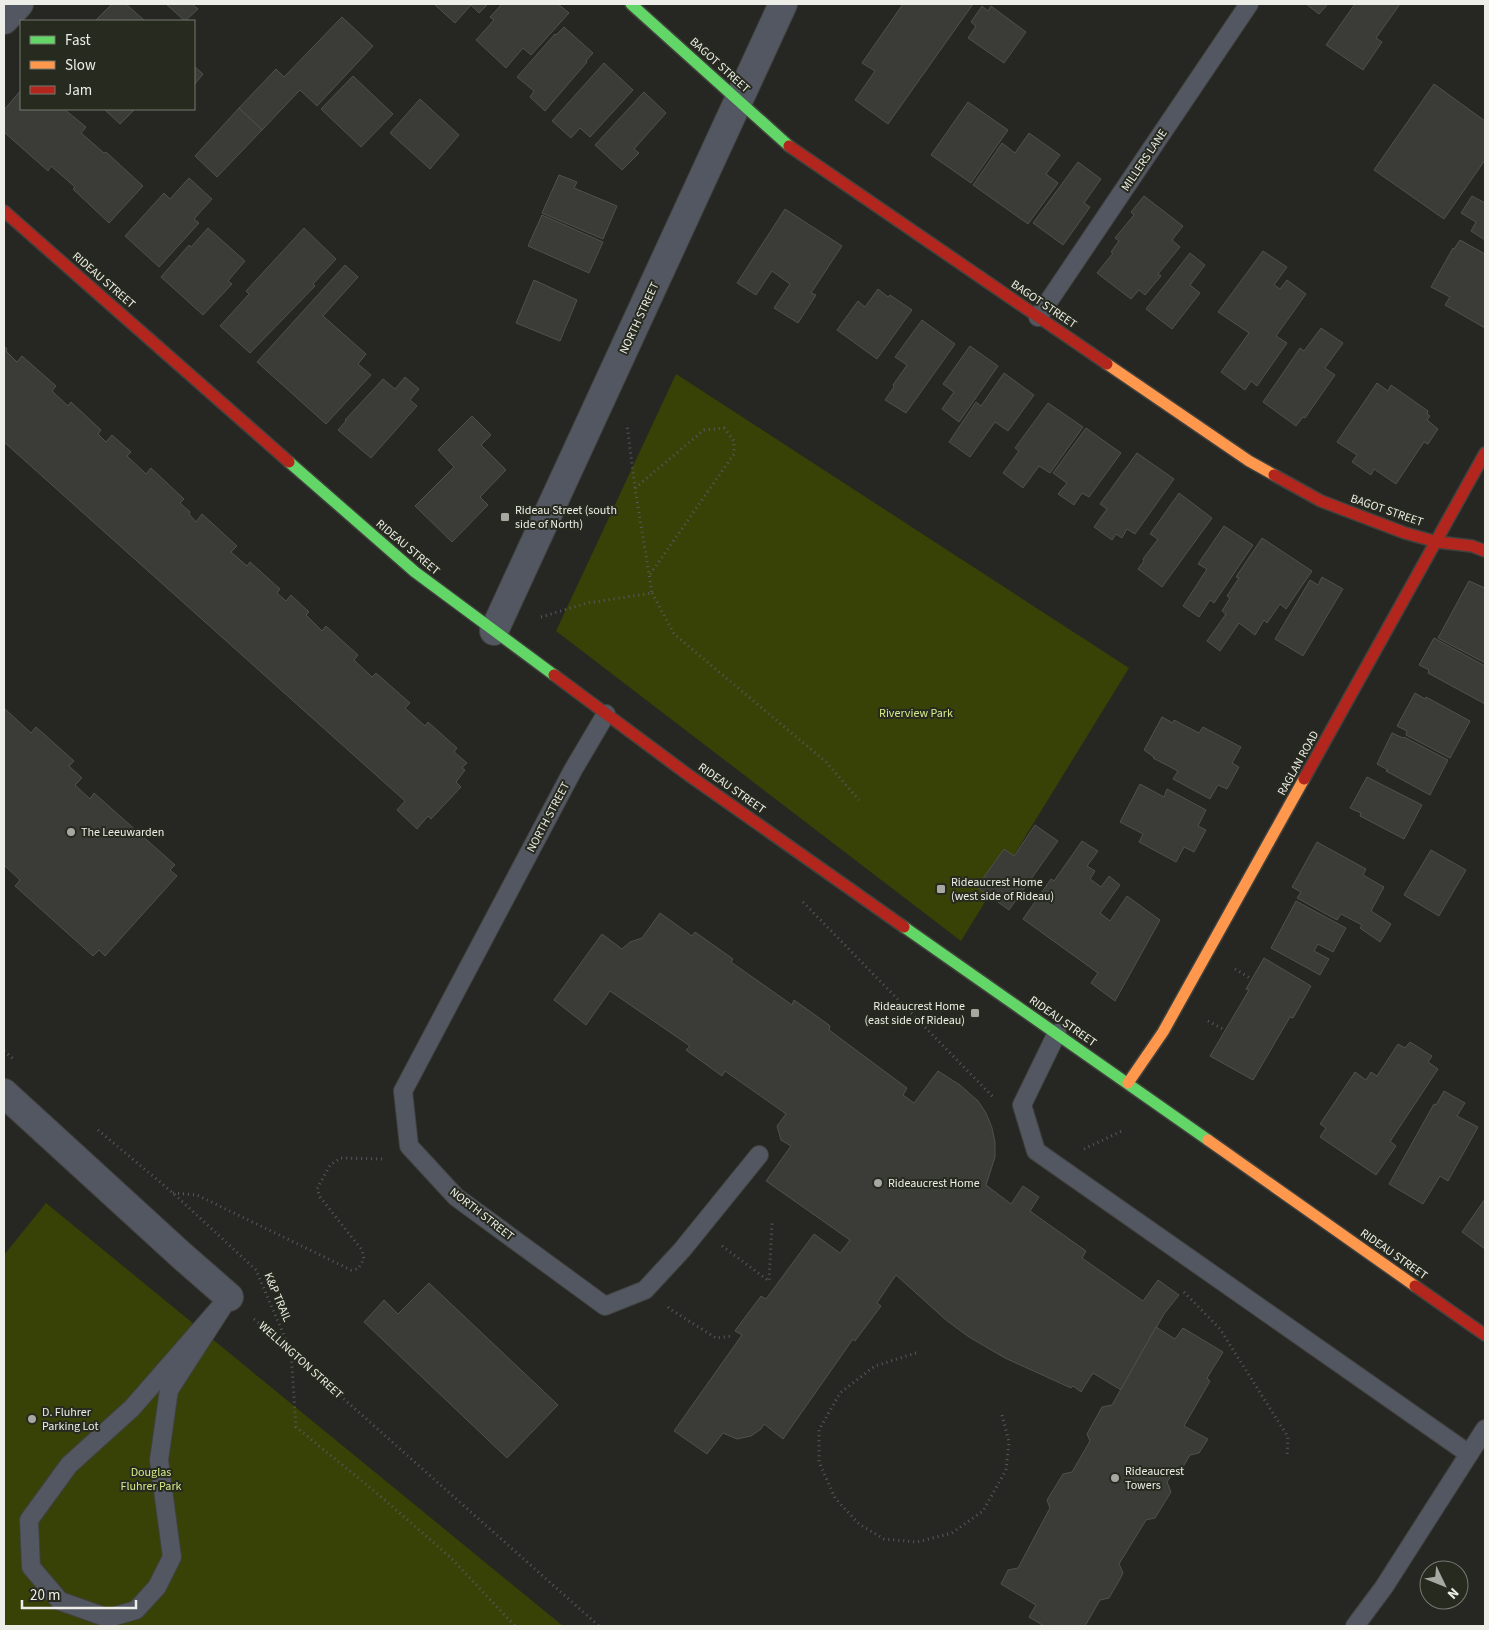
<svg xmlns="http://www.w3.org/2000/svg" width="1489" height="1630" font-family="'Source Sans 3',sans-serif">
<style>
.green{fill:#384106}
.building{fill:#3b3c38;stroke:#4f514c}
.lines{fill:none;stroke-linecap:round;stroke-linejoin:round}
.lane-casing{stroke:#41423e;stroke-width:20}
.street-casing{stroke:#41423e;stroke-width:30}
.fast-casing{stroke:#41423e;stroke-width:14}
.slow-casing{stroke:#41423e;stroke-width:14}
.jam-casing{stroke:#41423e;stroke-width:14}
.path{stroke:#565a5f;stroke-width:3;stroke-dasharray:1 4;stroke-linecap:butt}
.lane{stroke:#525762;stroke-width:18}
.street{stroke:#525762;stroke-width:28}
.fast{stroke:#63d668;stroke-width:11}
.slow{stroke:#ff974d;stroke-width:11}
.jam{stroke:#b3261e;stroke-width:11}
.poi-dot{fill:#a7a8a2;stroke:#272a1f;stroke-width:2}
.labels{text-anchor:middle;stroke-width:4;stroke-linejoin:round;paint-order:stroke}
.street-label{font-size:12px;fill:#edeee7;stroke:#272a1f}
.poi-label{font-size:12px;fill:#edeee7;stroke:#272a1f;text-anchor:start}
.park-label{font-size:12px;fill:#d5e989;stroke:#272a1f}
</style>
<rect width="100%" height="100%" fill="#262722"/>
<g class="green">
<polygon points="676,374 1129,668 961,941 556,631"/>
<polygon points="46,1203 563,1626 4,1626 4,1255"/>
</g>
<g class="building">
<polygon points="112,4 126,4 145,21 95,21"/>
<polygon points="166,4 192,4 198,9 185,21"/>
<polygon points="434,4 488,4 479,13 471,5 455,23"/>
<polygon points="502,4 558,4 569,13 531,55 523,48 506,68 476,40 494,20 490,17"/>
<polygon points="903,4 973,4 888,124 855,100 875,71 862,63"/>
<polygon points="1306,4 1328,4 1319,14"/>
<polygon points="1355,4 1400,4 1376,38 1382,42 1363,70 1326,45"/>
<polygon points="982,6 988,11 991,6 1026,32 1004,63 968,38 976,26 971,22"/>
<polygon points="342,17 373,46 317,106 300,90 262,130 239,108 276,69 284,77"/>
<polygon points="564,27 593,53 586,61 587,62 545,111 530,97 534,91 517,77 555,34 556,35"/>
<polygon points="604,63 633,90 590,137 580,128 571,138 552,121"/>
<polygon points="194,66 203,74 194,85"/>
<polygon points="353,76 393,114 361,147 321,109"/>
<polygon points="1434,84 1485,121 1485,160 1444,219 1374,170"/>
<polygon points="21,90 21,109 64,109 86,127 81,133 104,153 106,152 143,186 109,223 73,189 75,187 51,166 48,171 4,132 4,110"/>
<polygon points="644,92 666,113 634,149 639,153 622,170 595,145"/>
<polygon points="420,99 459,135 430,169 390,133"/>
<polygon points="968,102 1008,130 971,183 931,155"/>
<polygon points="239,108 262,130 217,177 195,156"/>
<polygon points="104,109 135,109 120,124"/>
<polygon points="1029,133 1060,155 1046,174 1058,183 1028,224 973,185 1002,143 1015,153"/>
<polygon points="1078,162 1101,179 1084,203 1090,207 1063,245 1033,223"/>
<polygon points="559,175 577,182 574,188 617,206 603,239 542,213"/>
<polygon points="189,178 212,199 194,219 199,223 159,267 125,236 164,193 170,199"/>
<polygon points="1144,196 1183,226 1172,240 1180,247 1158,274 1161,276 1145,295 1139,290 1131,299 1097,273 1113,253 1111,252 1119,241 1115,238 1134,215 1131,212"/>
<polygon points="1472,196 1485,203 1485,240 1471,231 1476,222 1461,213"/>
<polygon points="785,209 842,246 811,293 816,295 798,323 774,308 790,284 772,271 756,295 737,283"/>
<polygon points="542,215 603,242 589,273 528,246"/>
<polygon points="208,228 245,261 228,281 232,284 203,315 161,277 189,245 191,247"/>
<polygon points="304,228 336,259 313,284 315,286 250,353 220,326 249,294 246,291"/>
<polygon points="1460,240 1485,254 1485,328 1445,305 1450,297 1431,287 1453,248 1454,249"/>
<polygon points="1263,251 1287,267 1274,285 1280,289 1287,280 1306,294 1276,336 1287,343 1257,386 1251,381 1245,390 1221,372 1249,333 1218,312"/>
<polygon points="1190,253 1205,265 1190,285 1200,293 1172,329 1146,309"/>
<polygon points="345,265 358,277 323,316 366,354 358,364 371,375 326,424 257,362"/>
<polygon points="534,280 577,300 560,341 516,323"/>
<polygon points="878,289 888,297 890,295 912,310 877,359 837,330 858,301 865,307"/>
<polygon points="922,320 955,344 906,413 885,400 894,387 893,385 907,365 895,357"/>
<polygon points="1321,328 1343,343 1325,368 1335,375 1305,418 1303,417 1296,426 1263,402 1298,351 1300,348 1304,351"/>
<polygon points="4,346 7,349 6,351 17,362 22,356 56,386 52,391 68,406 71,402 101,430 98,434 106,442 112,435 131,452 127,456 146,474 151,468 184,499 180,503 190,512 189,514 196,522 202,514 237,546 231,552 247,566 250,562 280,589 277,593 286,601 291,595 309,612 306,615 322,631 326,626 358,655 354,660 372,677 376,673 410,703 405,708 425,726 428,722 457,748 454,752 467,763 462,768 465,770 456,782 461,787 431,819 428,816 417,829 397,810 405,801 4,442"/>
<polygon points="970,346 998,366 959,422 942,409 954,392 943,384"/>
<polygon points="1004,373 1034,395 1008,431 995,422 970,457 949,442 976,402 981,406"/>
<polygon points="405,377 419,389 410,400 417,406 371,458 338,430 346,421 345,420 383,379 395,389"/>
<polygon points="1377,383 1388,391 1391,385 1428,411 1427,414 1430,416 1427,420 1438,429 1428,444 1424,442 1396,484 1374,469 1371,475 1352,462 1357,455 1337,442"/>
<polygon points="1048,403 1083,427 1050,473 1039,466 1023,488 1003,473 1019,451 1015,448"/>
<polygon points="472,416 491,435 481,445 506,470 480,497 488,505 452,542 415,506 454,467 438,450"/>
<polygon points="1086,428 1121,453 1089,497 1082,493 1074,505 1058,494 1067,483 1053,473"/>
<polygon points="1137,453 1174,479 1135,534 1127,529 1122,538 1116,534 1112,540 1094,527 1107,509 1100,504"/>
<polygon points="1179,493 1212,518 1162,587 1138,569 1144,561 1143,559 1158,539 1150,534"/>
<polygon points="1224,526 1253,545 1214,603 1210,600 1199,617 1183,606 1207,569 1198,564"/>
<polygon points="1262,538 1312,571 1286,609 1280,604 1267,623 1264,620 1255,635 1239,623 1220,651 1207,641 1226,614 1222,611 1230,598 1227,596 1239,578 1236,577"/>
<polygon points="1322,577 1343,589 1303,656 1275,639 1310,580 1318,585"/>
<polygon points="1469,581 1485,588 1485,663 1438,638"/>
<polygon points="1434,638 1485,666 1485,704 1428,673 1429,670 1419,665"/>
<polygon points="1415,693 1425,699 1426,697 1470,721 1450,758 1406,735 1407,731 1397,726"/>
<polygon points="4,708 31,733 36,727 74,761 69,766 82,778 75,785 90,799 94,793 175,865 170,870 177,876 105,956 99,950 93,956 15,886 20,880 4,865"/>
<polygon points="1162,717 1173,723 1174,720 1176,721 1199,733 1203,727 1241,747 1232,763 1239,767 1227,789 1218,785 1210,799 1173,779 1178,771 1153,758 1154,757 1144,750"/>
<polygon points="1392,733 1403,738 1404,737 1448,760 1430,795 1386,771 1388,770 1377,764"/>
<polygon points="1367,777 1422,805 1404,839 1360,816 1361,813 1350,808"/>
<polygon points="1140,784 1164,797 1167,789 1206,810 1198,826 1206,830 1194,852 1184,847 1176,862 1139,842 1143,834 1120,822"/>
<polygon points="1035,825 1058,841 1009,910 977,887 1004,849 1014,856"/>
<polygon points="1082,841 1098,851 1087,866 1095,871 1090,879 1101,887 1109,876 1120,885 1100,913 1110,921 1127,896 1160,920 1115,1001 1091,983 1098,973 1023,919 1051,879 1054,881"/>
<polygon points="1317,842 1366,869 1363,875 1384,887 1371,911 1391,924 1380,942 1360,928 1362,925 1341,914 1337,920 1297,898 1301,892 1292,887"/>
<polygon points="1431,850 1466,870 1439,916 1404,895"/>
<polygon points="1296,901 1346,928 1333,952 1318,944 1314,951 1329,959 1320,975 1271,948"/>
<polygon points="660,913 692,936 695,932 733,959 731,962 792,1005 794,1000 829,1025 830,1027 829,1030 907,1088 903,1095 914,1103 938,1071 960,1085 978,1101 986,1113 992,1128 995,1142 995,1157 986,1185 1011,1204 1023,1186 1039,1197 1030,1211 1086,1251 1082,1258 1143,1301 1158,1280 1179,1295 1164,1314 1121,1390 1093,1373 1081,1392 1073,1386 1071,1388 1005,1358 969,1337 946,1320 896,1275 877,1303 881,1306 855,1341 853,1339 783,1439 764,1424 761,1429 751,1436 737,1439 723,1433 707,1454 674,1431 742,1335 735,1331 737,1328 761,1296 766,1299 814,1234 840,1253 850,1240 766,1181 791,1146 781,1140 777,1126 786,1114 782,1111 725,1071 722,1076 686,1050 690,1046 610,991 586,1025 554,1000 602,934 622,949 630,942 642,938"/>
<polygon points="1264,958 1311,986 1293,1018 1290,1017 1253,1080 1210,1056 1249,990 1246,989"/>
<polygon points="1410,1042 1432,1056 1428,1062 1438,1069 1391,1140 1390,1141 1396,1146 1376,1175 1320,1137 1326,1128 1320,1124 1355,1072 1366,1080 1371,1072 1377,1076 1398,1044 1405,1048"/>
<polygon points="1444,1091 1465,1103 1457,1116 1478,1127 1448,1181 1440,1176 1423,1204 1389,1184 1434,1104 1436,1105"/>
<polygon points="1485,1199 1485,1249 1462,1232"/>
<polygon points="429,1283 558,1405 507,1458 364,1322 384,1300 398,1314"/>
<polygon points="1156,1327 1175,1339 1183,1328 1223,1352 1207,1378 1210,1381 1184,1426 1208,1439 1199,1453 1190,1455 1181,1470 1176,1468 1167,1482 1171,1492 1155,1518 1146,1520 1119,1564 1123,1573 1120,1579 1109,1598 1100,1600 1085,1626 1044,1626 1029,1617 1036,1605 1001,1584 1008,1570 1018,1568 1050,1508 1047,1500 1063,1474 1072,1472 1090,1441 1087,1434 1102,1407 1112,1405"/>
</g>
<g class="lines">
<defs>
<g id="lane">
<polyline points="1038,317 1249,4"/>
<polyline points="606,714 573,770 403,1091 409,1146 456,1197 605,1306 645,1290 682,1250 759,1155"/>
<polyline points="1057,1033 1022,1105 1036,1151 1469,1454"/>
<polygon points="229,1297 169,1390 159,1460 172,1557 157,1587 136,1610 108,1618 60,1601 31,1567 29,1520 69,1465 132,1408"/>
<polyline points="1355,1626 1384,1587 1485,1429"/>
</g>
<g id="street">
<polyline points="4,20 19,4"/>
<polyline points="494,631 783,4"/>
<polyline points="4,1093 181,1255 229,1297"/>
</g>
<g id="fast">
<polyline points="631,4 789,146"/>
<polyline points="289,462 415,572 554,675"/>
<polyline points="904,927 1208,1140"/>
</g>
<g id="slow">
<polyline points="1107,364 1249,461 1274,475"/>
<polyline points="1128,1083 1163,1032 1304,779"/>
<polyline points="1208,1140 1415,1286"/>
</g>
<g id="jam">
<polyline points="789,146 1107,364"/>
<polyline points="4,211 289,462"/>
<polyline points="1274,475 1321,501 1405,533 1437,542 1472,546 1485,551"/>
<polyline points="554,675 687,774 904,927"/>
<polyline points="1304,779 1485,453"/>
<polyline points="1415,1286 1485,1335"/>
</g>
</defs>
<use href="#lane" class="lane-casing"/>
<use href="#street" class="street-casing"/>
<use href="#fast" class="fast-casing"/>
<use href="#slow" class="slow-casing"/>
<use href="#jam" class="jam-casing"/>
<g class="path">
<polyline points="635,488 704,430 724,428 734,441 734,454 649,576"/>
<polyline points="652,593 674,634 826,762 859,800"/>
<polyline points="541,617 587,603 652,593 635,488 627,425"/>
<polyline points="803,902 994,1098"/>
<polyline points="1235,969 1250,978"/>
<polyline points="1208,1021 1223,1029"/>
<polyline points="4,1051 15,1060"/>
<polyline points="98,1130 173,1193 256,1270 291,1352 296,1427 379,1495 450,1557 515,1626"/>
<polyline points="1084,1149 1122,1131"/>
<polyline points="173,1193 197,1195 351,1270 358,1269 364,1259 362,1250 320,1197 317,1189 330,1165 341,1158 384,1159"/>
<polyline points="722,1246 769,1281 772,1223"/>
<polyline points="1184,1292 1220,1329 1288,1437 1287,1457"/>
<polyline points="668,1307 670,1309 716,1338 732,1336"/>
<polyline points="254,1319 599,1626"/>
<polyline points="916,1353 875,1366 840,1393 819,1430 819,1462 835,1498 859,1524 884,1539 917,1542 952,1533 983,1511 1006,1470 1009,1442 1002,1415"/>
</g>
<use href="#lane" class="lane"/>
<use href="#street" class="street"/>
<use href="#fast" class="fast"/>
<use href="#slow" class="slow"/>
<use href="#jam" class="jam"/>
</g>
<g class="poi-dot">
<rect x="500" y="512" width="10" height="10" rx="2.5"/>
<circle cx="71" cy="832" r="5"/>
<rect x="936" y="884" width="10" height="10" rx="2.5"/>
<rect x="970" y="1008" width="10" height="10" rx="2.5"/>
<circle cx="878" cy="1183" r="5"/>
<circle cx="32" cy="1419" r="5"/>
<circle cx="1115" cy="1478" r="5"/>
</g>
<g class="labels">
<g class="street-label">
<text transform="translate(720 65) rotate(42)" y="4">BAGOT STREET</text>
<text transform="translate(1144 160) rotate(-56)" y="4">MILLERS LANE</text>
<text transform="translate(104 280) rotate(41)" y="4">RIDEAU STREET</text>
<text transform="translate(1044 304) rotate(34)" y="4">BAGOT STREET</text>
<text transform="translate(639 318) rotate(-65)" y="4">NORTH STREET</text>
<text transform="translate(1387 510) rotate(19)" y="4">BAGOT STREET</text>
<text transform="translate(408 547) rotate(40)" y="4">RIDEAU STREET</text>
<text transform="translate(1298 763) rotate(-61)" y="4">RAGLAN ROAD</text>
<text transform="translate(732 788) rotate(35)" y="4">RIDEAU STREET</text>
<text transform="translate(548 817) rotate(-62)" y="4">NORTH STREET</text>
<text transform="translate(1063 1021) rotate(35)" y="4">RIDEAU STREET</text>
<text transform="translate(482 1214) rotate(38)" y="4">NORTH STREET</text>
<text transform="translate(1394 1254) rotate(35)" y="4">RIDEAU STREET</text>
<text transform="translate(278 1297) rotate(67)" y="4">K&amp;P TRAIL</text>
<text transform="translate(301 1360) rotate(42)" y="4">WELLINGTON STREET</text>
</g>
<g class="poi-label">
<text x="515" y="514">Rideau Street (south<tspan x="515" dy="14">side of North)</tspan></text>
<text x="81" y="836">The Leeuwarden</text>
<text x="951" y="886">Rideaucrest Home<tspan x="951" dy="14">(west side of Rideau)</tspan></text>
<text x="965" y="1010" text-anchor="end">Rideaucrest Home<tspan x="965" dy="14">(east side of Rideau)</tspan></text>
<text x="888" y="1187">Rideaucrest Home</text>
<text x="42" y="1416">D. Fluhrer<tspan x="42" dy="14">Parking Lot</tspan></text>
<text x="1125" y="1475">Rideaucrest<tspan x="1125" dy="14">Towers</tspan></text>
</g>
<g class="park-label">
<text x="916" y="717">Riverview Park</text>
<text x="151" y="1476">Douglas<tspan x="151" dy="14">Fluhrer Park</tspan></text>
</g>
</g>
<rect width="1489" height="1630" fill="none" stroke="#edeee7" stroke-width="10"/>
<rect x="20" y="20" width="175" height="90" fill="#272a1f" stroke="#76786f"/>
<rect x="30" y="36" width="25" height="8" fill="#63d668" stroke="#76786f"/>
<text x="65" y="45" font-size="15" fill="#edeee7">Fast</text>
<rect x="30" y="61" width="25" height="8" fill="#ff974d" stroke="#76786f"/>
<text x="65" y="70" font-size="15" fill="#edeee7">Slow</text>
<rect x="30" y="86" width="25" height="8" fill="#b3261e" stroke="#76786f"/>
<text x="65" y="95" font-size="15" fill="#edeee7">Jam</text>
<g transform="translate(1444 1585) rotate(133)"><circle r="24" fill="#272a1f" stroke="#76786f"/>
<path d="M0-4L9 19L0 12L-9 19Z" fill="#a7a8a2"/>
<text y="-8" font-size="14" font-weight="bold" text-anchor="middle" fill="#edeee7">N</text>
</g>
<path d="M22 1600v8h114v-8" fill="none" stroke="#edeee7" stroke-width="2.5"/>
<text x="30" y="1600" font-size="15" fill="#edeee7" stroke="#272a1f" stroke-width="4" paint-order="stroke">20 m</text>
</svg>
